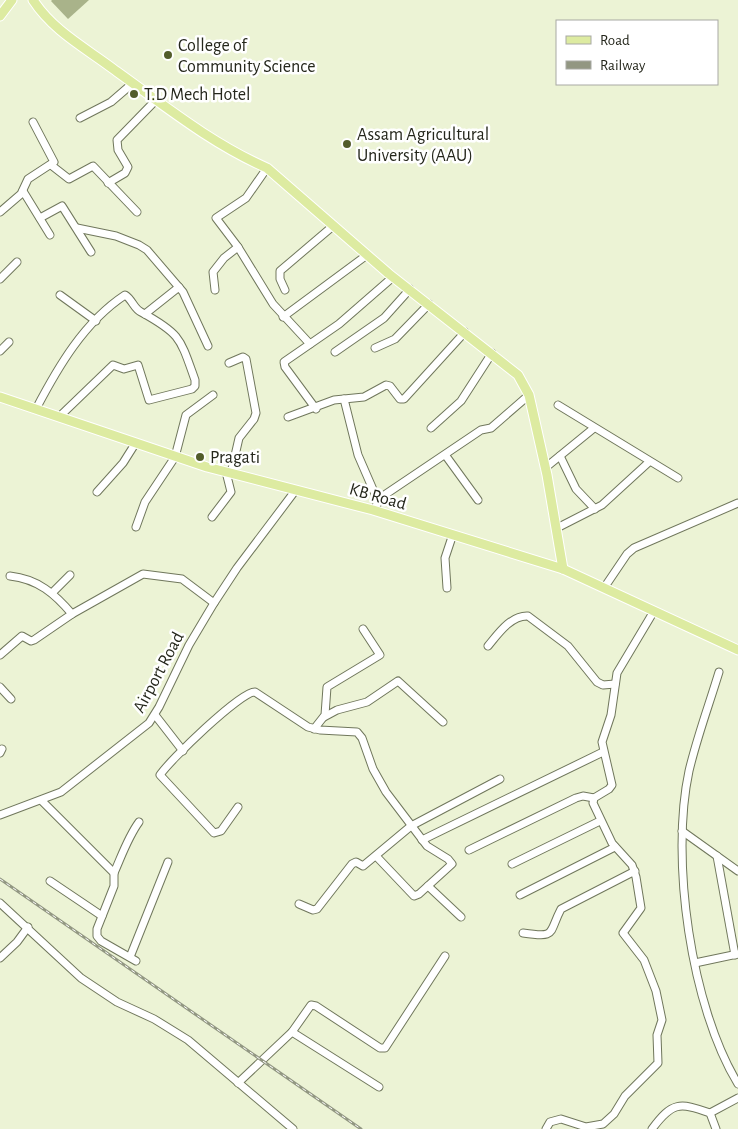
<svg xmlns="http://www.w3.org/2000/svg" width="738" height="1129" font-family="'Alegreya Sans',sans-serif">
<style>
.water{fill:#a9b38a}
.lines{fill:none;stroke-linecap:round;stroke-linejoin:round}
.minor-casing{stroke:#70775c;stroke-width:9}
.major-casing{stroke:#fff;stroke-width:11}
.minor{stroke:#fff;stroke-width:7}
.major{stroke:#ddeba1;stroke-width:9}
.rail-casing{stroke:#929782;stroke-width:3}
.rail{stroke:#fff;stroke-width:1;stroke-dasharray:4;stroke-linecap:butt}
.poi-dot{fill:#525c2b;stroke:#fff;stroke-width:2}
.labels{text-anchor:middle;stroke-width:5;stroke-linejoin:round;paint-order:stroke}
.poi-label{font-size:18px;fill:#25271c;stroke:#fff;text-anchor:start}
.street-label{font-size:18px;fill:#25271c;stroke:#fff}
</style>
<rect width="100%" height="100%" fill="#ecf3d5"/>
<polygon class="water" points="52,0 89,0 68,19 51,1"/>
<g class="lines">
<defs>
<g id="minor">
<polyline points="80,118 111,102 133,83"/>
<polyline points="51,165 69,179 93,166 137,212"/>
<polyline points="267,168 246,198 216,218 238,247 273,304 310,344"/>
<polyline points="108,183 125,173 128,167 118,150 117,140 156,100"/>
<polyline points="23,191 50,235"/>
<polyline points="0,212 21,194 28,179 54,162 33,122"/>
<polyline points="40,218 62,206 91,252"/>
<polyline points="77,228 116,236 139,245 147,250 183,292 208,346"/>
<polyline points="0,279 17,262"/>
<polyline points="215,290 213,272 224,258 238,247"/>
<polyline points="285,290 280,279 280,271 333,226"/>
<polyline points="60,295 96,321"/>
<polyline points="145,314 179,287"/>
<polyline points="283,317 367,255"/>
<polyline points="375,348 395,339 429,304"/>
<polyline points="0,351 9,342"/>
<polyline points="335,352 384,318 410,289"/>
<polyline points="229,363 243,357 246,359 256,413 254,419 239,438 231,473"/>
<polyline points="344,399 358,455 378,501"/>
<polyline points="558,405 678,478"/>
<path d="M36,409C58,367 84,322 125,295C132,299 134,309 141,312C181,334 180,338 195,380V386L192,389L149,400L138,365L124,369L113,365L59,417"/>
<polyline points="316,409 285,367 284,362 339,324 393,277"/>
<polyline points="288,417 334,400 364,397 386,385 390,386 400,399 404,399 465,332"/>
<polyline points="431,428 461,401 492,353"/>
<polyline points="446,456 478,500"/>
<polyline points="560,456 576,489 595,509"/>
<polyline points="545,468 594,428"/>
<polyline points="97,492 123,463 135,444"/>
<polyline points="373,510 383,496 481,430 491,428 529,395"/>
<polyline points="212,517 231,492 226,472"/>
<polyline points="136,527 145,502 175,457 186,415 213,395"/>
<polyline points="557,528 602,505 649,462"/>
<path d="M10,576C38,579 55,594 72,614"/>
<polyline points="447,588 445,558 452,537"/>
<polyline points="604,588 627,554 634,548 738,503"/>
<polyline points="52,593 70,575"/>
<path d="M488,646C498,634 511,615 528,616L568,646L597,682L603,685L615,684"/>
<polyline points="0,655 22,636 31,641 34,640 72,614 143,574 182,579 214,603"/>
<path d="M719,672C709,705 697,737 689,771C670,859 691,1007 738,1084"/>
<polyline points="0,687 11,699"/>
<polyline points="155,715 183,751"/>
<polyline points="324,717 337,710 367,702 398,681 443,722"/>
<polyline points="314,729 325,715 327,687 380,655 363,629"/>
<polyline points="0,753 2,749"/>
<polyline points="42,801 114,873 114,886 97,929 97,936 101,941 136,961"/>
<path d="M238,807L221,831L214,833L160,775C169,761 241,691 255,692L308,727L320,730L357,732L362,738L373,769L386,792L427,846L448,859L452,864L419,894L414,896L376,856"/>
<polyline points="0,815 61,792 149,723 159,707 189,645 214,603 237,568 295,491"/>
<polyline points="682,831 738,871"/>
<polyline points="422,840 603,752"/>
<polyline points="469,850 576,798 583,796 594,798"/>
<polyline points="717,856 735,955"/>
<polyline points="512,864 600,821"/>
<path d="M114,873C122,855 128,837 139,822"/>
<polyline points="50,881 102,916"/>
<polyline points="428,886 461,917"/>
<polyline points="520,895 615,847"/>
<polyline points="0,903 81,978 117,1002 154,1019 188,1040 293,1129"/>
<polyline points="299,904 313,910 317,909 352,864 356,862 363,866 411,826 500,779"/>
<path d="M523,933C557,938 548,934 561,909L635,871"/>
<polyline points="130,957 168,862"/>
<polyline points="0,958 17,942 28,927"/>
<polyline points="695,963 738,954"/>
<polyline points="292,1032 379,1087"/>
<polyline points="238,1083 292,1032 311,1005 316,1006 380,1048 385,1048 445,956"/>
<polyline points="710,1113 738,1098"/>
<polyline points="546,1129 550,1122 561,1119 586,1127 603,1124 614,1114 625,1096 658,1063 657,1035 662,1020 656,991 644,960 623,933 641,908 636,877 632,865 612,843 593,803 594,798 609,789 612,785 602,742 611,715 617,673 654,611"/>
<path d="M652,1129C672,1102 679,1102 710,1113L716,1129"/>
</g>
<g id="major">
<path d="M33,0C54,32 86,48 116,71C165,106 212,144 267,168L389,274L518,375L529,395L547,475L563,569"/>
<polyline points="0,16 12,0"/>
<polyline points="0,397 207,467 373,510 563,569 738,650"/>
</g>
</defs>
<use href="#minor" class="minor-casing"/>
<use href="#major" class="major-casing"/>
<use href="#minor" class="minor"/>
<use href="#major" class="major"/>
<defs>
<polyline id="rail" points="0,879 361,1129"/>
</defs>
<use href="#rail" class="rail-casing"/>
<use href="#rail" class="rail"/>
</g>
<g class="poi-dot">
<circle cx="168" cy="55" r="5"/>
<circle cx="134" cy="94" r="5"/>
<circle cx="347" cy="144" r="5"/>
<circle cx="200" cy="457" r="5"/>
</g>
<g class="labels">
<g class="poi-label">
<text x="178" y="51">College of<tspan x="178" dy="21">Community Science</tspan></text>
<text x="144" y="100">T.D Mech Hotel</text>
<text x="357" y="140">Assam Agricultural<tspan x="357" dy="21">University (AAU)</tspan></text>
<text x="210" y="463">Pragati</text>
</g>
<g class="street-label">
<text transform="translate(378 496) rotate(16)" y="6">KB Road</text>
<text transform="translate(158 672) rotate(-62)" y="6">Airport Road</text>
</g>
</g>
<rect x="556" y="20" width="162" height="65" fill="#ffffff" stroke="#a8a9a4"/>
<rect x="566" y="36" width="25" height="8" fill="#ddeba1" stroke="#a8a9a4"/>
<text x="600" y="45" font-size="15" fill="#25271c">Road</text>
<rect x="566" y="61" width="25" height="8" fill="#929782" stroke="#a8a9a4"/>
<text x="600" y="70" font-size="15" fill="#25271c">Railway</text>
</svg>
